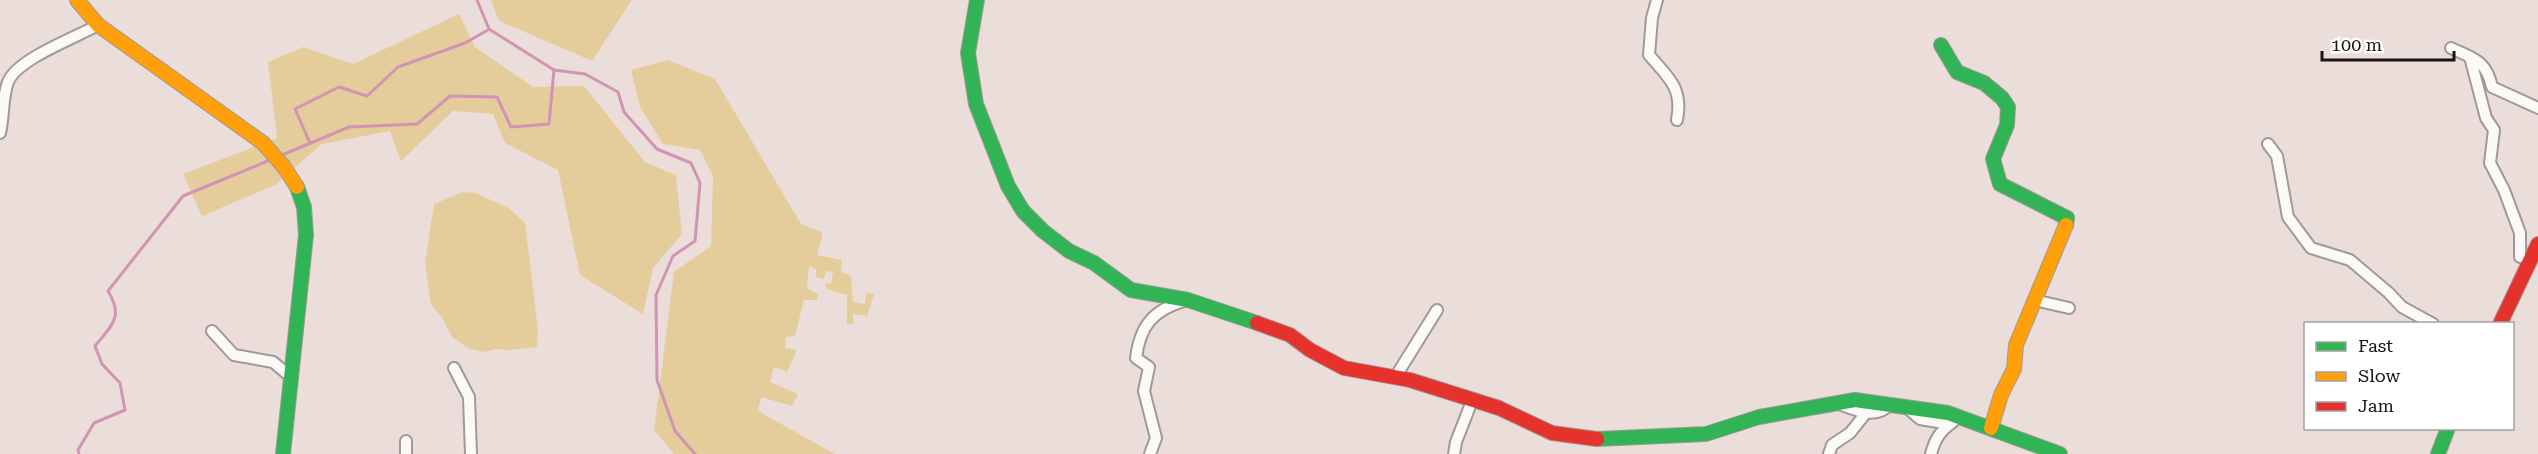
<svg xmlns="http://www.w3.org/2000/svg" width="2538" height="454" font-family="'Roboto Serif',serif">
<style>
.green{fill:#e4cd9b}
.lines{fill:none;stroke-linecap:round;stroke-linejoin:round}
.stream{stroke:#d194b4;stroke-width:3}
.street-casing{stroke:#a29996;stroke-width:14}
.fast-casing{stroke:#a29996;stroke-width:16}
.slow-casing{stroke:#a29996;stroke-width:16}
.jam-casing{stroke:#a29996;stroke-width:16}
.street{stroke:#fcfaf9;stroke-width:10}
.fast{stroke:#30b455;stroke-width:14}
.slow{stroke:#ff9f0a;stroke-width:14}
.jam{stroke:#e5322d;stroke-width:14}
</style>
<rect width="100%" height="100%" fill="#ebdeda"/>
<g class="green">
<polygon points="491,0 632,0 592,61 499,21"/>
<polygon points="459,14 475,47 533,87 584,86 645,162 676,175 682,234 653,268 643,314 580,275 558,170 505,143 493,114 453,111 401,161 390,131 322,144 275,185 202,216 183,174 277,138 268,62 303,47 353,64"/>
<polygon points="668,60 715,79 801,224 823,233 817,255 842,260 841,272 851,276 853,302 865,304 866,293 874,294 867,316 853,314 853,324 847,324 847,295 826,289 825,283 831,284 833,272 826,271 824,279 816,277 816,269 809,266 807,288 818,294 817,300 804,300 795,336 786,337 785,348 797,350 787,372 774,367 770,382 798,394 792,406 761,397 758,411 835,454 674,454 654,430 674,272 711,246 713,176 700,150 663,144 640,107 631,70"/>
<polygon points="463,192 476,193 510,209 525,223 538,329 537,347 508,350 495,349 485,352 468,348 452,337 443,319 431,304 425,263 434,204"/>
</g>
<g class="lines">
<g class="stream">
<polyline points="477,0 489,29 554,70 585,74 618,92 624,112 657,149 691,163 700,183 695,241 673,256 656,295 657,380 675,431 695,454"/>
<polyline points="310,143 295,109 339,87 367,96 398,67 465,43 488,30"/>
<polyline points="282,155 349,127 417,124 450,96 497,97 511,127 549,124 554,70"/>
<path d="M79,454L78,450L94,423L125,410L120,383L102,364L95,346C112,325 124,317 108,291L183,196L270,160"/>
</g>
<defs>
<g id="street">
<path d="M1657,0L1652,18L1649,55C1669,78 1683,88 1677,120"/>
<path d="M2451,48C2474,59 2486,60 2492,87L2538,108"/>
<polyline points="2470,57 2486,118 2494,130 2490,163 2504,190 2520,233 2520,257"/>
<path d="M0,133C4,117 2,98 8,82C17,59 75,38 98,25"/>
<polyline points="2268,144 2277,156 2288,217 2311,248 2350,260 2389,293 2402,307 2433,324"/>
<polyline points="2034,300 2069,308"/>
<polyline points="212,331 234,355 273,362 291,377"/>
<polyline points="454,368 469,397 471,454"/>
<polyline points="1396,376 1437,310"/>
<path d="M1839,404C1855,410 1877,420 1890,404"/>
<polyline points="1905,406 1920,419 1950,424"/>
<polyline points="406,454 406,441"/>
<path d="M1150,454L1156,438L1144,391L1149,367L1136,358C1140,326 1153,310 1184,301"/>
<polyline points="1454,454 1456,442 1472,401"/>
<polyline points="1829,454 1832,445 1850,433 1866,413"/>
<path d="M1931,454C1935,439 1940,431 1953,422"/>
</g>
<g id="fast">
<polyline points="977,0 968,53 976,104 1008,186 1023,211 1043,231 1069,251 1094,263 1131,290 1188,300 1257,323"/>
<polyline points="1941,45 1957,72 1984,83 2002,98 2008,107 2007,125 1993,159 2000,184 2067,218 2066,225"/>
<polyline points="1597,439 1706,434 1759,417 1855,400 1948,413 2060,454"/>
<polyline points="283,454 306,235 304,207 297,187"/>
<polyline points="2438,454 2448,428"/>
</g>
<g id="slow">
<polyline points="77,0 98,25 263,143 284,167 297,187"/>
<polyline points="1991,428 2001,395 2014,369 2016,345 2066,225"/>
</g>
<g id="jam">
<polyline points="1257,323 1290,335 1310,350 1344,368 1410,380 1499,408 1552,433 1597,439"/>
<polyline points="2500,324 2538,244"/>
</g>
</defs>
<use href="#street" class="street-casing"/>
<use href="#fast" class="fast-casing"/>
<use href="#slow" class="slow-casing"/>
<use href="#jam" class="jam-casing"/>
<use href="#street" class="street"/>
<use href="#fast" class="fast"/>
<use href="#slow" class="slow"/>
<use href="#jam" class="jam"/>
</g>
<rect x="2304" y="322" width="210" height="108" fill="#ffffff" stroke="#a4a1a0" stroke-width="1.5"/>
<rect x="2316" y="342" width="30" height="9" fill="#30b455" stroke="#a4a1a0" stroke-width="1.5"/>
<text x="2358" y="352" font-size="18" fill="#1c1412">Fast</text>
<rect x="2316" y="372" width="30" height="9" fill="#ff9f0a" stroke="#a4a1a0" stroke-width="1.5"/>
<text x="2358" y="382" font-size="18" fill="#1c1412">Slow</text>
<rect x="2316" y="402" width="30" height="9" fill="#e5322d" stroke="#a4a1a0" stroke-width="1.5"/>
<text x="2358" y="412" font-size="18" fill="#1c1412">Jam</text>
<path d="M2322 51v9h132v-9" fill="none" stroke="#1c1412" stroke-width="3"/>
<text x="2331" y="51" font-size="18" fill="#1c1412" stroke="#ffffff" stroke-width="4.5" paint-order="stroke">100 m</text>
</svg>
